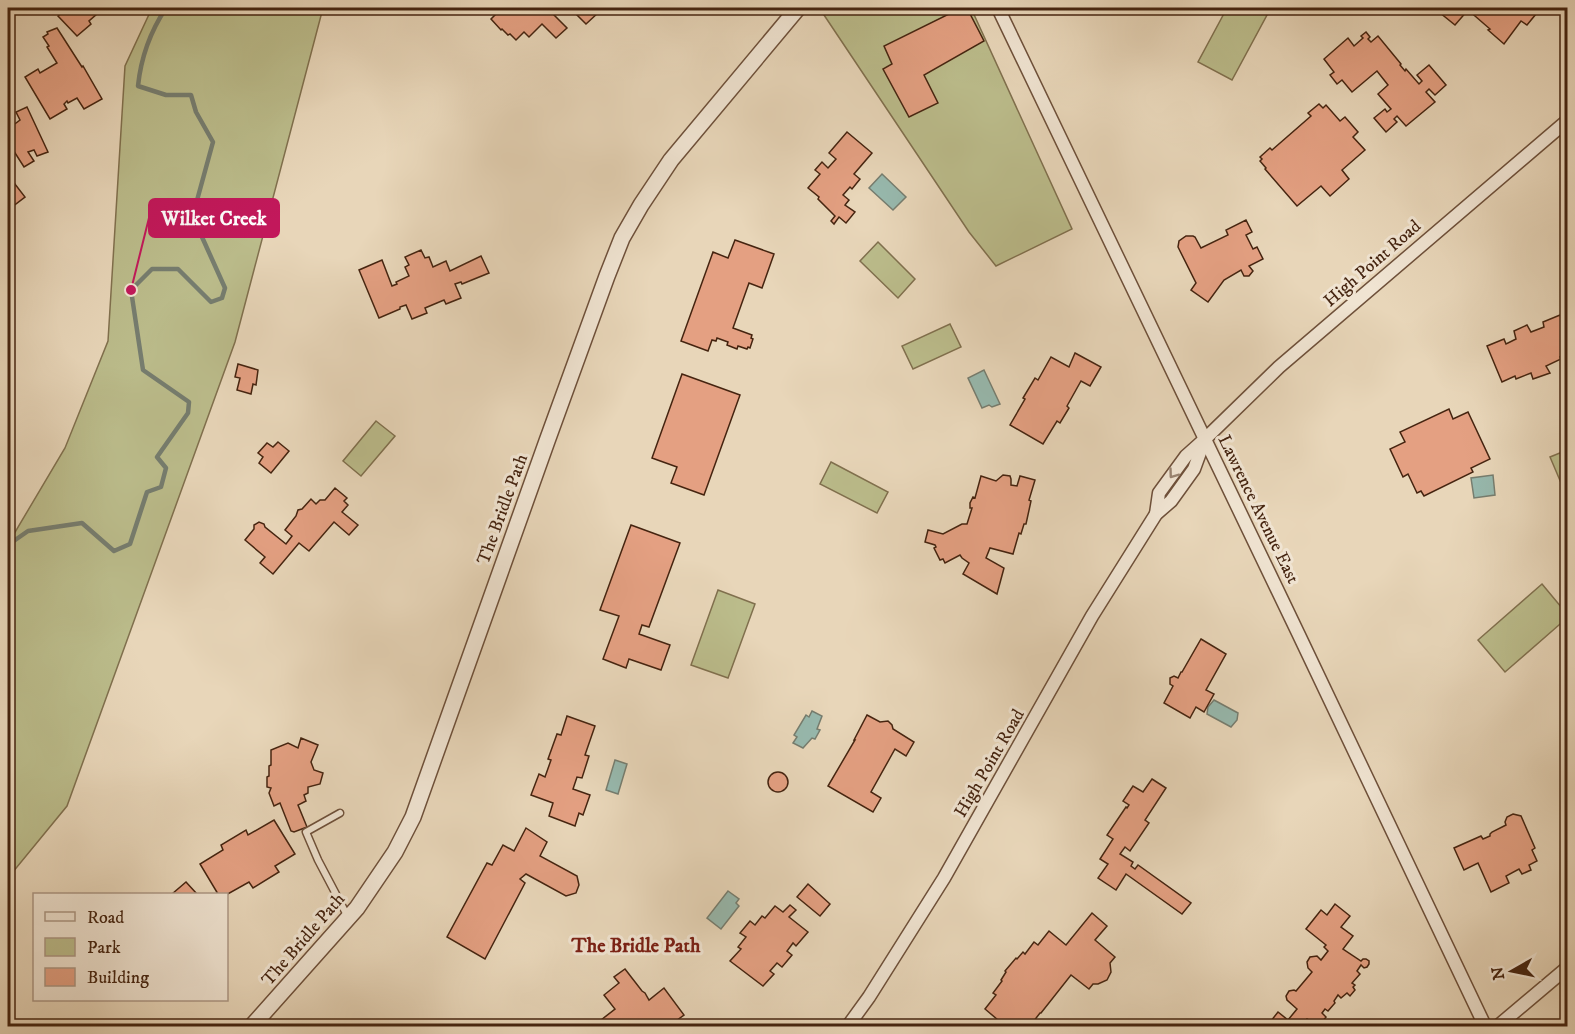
<svg xmlns="http://www.w3.org/2000/svg" width="1575" height="1034" font-family="'IM FELL DW Pica',serif">
<style>
.green{fill:#bbbc8b;stroke:#80704e;stroke-width:1.5}
.water{fill:#97b9ae;stroke:#767d6f;stroke-width:1.5}
.lines{fill:none;stroke-linecap:round;stroke-linejoin:round}
.stream{stroke:#767d6f;stroke-width:4.5}
.building{fill:#e4a082;stroke:#452410;stroke-width:1.5}
.service-casing{stroke:#6e503a;stroke-width:9}
.minor-casing{stroke:#6e503a;stroke-width:15}
.tertiary-casing{stroke:#6e503a;stroke-width:18}
.service{stroke:#f0e4d2;stroke-width:6}
.minor{stroke:#f0e4d2;stroke-width:12}
.tertiary{stroke:#f0e4d2;stroke-width:15}
.oneway{stroke:#9a8471}
.labels{text-anchor:middle;stroke-width:6;stroke-linejoin:round;paint-order:stroke}
.street-label{font-size:18px;fill:#452410;stroke:#f0e4d2}
.neighbourhood-label{font-size:20px;font-weight:bold;fill:#7a1f14;stroke:#f0e4d2}
.leader{fill:none;stroke:#c2185b;stroke-width:2}
.callout-dot{fill:#c2185b;stroke:#f0e4d2;stroke-width:2}
.callout{fill:#c2185b;stroke:#c2185b;stroke-width:2}
.callout-label{font-size:20px;text-anchor:middle;font-weight:bold;fill:#fff}
</style>
<rect width="100%" height="100%" fill="#e8d6b9"/>
<filter id="stains"><feTurbulence type="fractalNoise" baseFrequency=".00333" numOctaves="4"/><feColorMatrix values="0 0 0 0 .2 0 0 0 0 .09 0 0 0 0 .02 0 0 0 .5 -.17"/></filter>
<radialGradient id="worn" r=".72"><stop offset=".6" stop-color="#630" stop-opacity="0"/><stop offset="1" stop-color="#630" stop-opacity=".3"/></radialGradient>
<g class="green">
<polygon points="152,8 323,8 235,342 67,806 8,878 8,544 65,448 108,341 125,66"/>
<polygon points="826,8 971,8 1072,229 996,266 969,232 822,12"/>
<polygon points="1227,8 1253,8 1267,15 1232,80 1198,62"/>
<polygon points="878,242 915,279 898,298 860,261"/>
<polygon points="950,324 961,347 913,369 902,346"/>
<polygon points="376,421 395,436 361,476 343,461"/>
<polygon points="1567,450 1568,496 1567,497 1550,457"/>
<polygon points="831,462 888,492 877,513 820,484"/>
<polygon points="1542,584 1567,614 1567,618 1505,672 1478,640"/>
<polygon points="718,590 755,604 728,678 691,665"/>
</g>
<g class="water">
<polygon points="882,174 906,197 893,210 869,188"/>
<polygon points="984,370 1000,404 992,407 989,405 982,408 968,378"/>
<polygon points="1493,475 1495,495 1474,498 1471,478"/>
<polygon points="1214,700 1238,713 1237,720 1231,727 1207,714 1208,707"/>
<polygon points="812,711 822,716 817,729 820,730 815,739 812,738 803,748 793,743 797,737 794,735 806,715 809,717"/>
<polygon points="615,760 627,764 618,794 606,790"/>
<polygon points="728,891 739,899 736,903 739,906 721,929 707,918"/>
</g>
<g class="lines">
<path class="stream" d="M8,545L28,531L82,523L114,551L130,544L147,492L161,487L166,468L157,457L188,413L189,402L143,370L131,290L152,269H178L211,302L222,298L225,288L202,237L196,204L213,142L196,112L191,95H166L138,86C141,57 150,32 166,8"/>
</g>
<g class="building">
<polygon points="68,8 117,8 111,13 104,8 89,21 91,24 77,36 58,16"/>
<polygon points="495,8 555,8 551,12 567,28 556,38 542,24 529,37 524,32 516,40 510,34 508,35 502,29 501,30 491,19 497,13 493,9"/>
<polygon points="579,8 600,8 597,10 599,12 586,24 574,12"/>
<polygon points="961,8 967,8 984,41 924,75 938,103 909,117 883,69 892,64 884,46"/>
<polygon points="1434,8 1533,8 1531,10 1536,14 1527,25 1521,21 1504,44 1488,30 1490,29 1468,10 1455,25"/>
<polygon points="57,28 82,67 83,66 102,99 84,109 77,98 68,103 67,101 64,104 67,109 50,119 25,77 38,69 40,73 57,63 47,47 49,46 43,37 48,34 47,32"/>
<polygon points="1366,32 1370,37 1368,39 1371,42 1378,36 1401,64 1400,65 1405,71 1406,69 1419,84 1422,81 1417,75 1429,65 1446,85 1435,95 1429,89 1426,92 1435,102 1406,126 1397,116 1394,119 1397,122 1386,132 1374,118 1385,109 1387,112 1391,109 1378,94 1388,85 1377,71 1352,92 1342,80 1337,84 1330,75 1334,72 1324,59 1348,38 1354,46 1363,38 1361,36"/>
<polygon points="1319,104 1323,108 1326,105 1340,121 1345,117 1358,132 1353,137 1365,150 1342,170 1349,179 1330,196 1321,186 1297,206 1265,169 1266,168 1260,161 1262,159 1260,157 1270,148 1272,150 1311,116 1308,113"/>
<polygon points="27,107 48,152 37,156 34,150 28,152 34,161 24,167 8,142 8,129 20,120 16,112"/>
<polygon points="847,132 872,153 854,174 860,179 852,189 850,187 843,195 849,200 845,205 855,212 846,223 839,217 834,224 831,221 835,216 818,199 819,197 808,188 820,174 815,170 822,162 828,168 836,159 829,153"/>
<polygon points="8,175 25,197 8,210"/>
<polygon points="1246,220 1252,232 1246,235 1253,249 1257,247 1263,259 1249,266 1253,271 1249,276 1244,276 1241,270 1224,280 1208,302 1191,290 1196,283 1178,247 1179,241 1186,236 1193,236 1195,237 1201,248 1228,235 1226,230"/>
<polygon points="735,240 774,254 762,288 749,283 733,328 752,335 751,338 753,339 750,348 748,347 747,349 738,346 737,349 727,345 728,342 717,338 716,341 712,340 708,351 681,341 713,252 728,258"/>
<polygon points="421,250 425,258 429,257 433,267 446,261 450,271 481,256 489,273 462,284 461,282 455,284 461,298 446,304 444,300 425,308 427,313 412,319 406,305 400,307 400,309 379,318 359,270 382,260 392,286 397,284 396,282 409,276 405,267 409,265 405,257"/>
<polygon points="1560,315 1568,334 1568,354 1560,357 1561,359 1546,366 1550,373 1533,379 1531,373 1516,379 1515,376 1502,382 1487,346 1504,339 1506,344 1516,339 1514,331 1527,325 1531,332 1544,327 1543,322"/>
<polygon points="1075,353 1101,367 1090,386 1081,381 1067,406 1069,408 1060,423 1057,421 1043,444 1010,425 1025,399 1023,398 1035,378 1038,380 1051,357 1069,367"/>
<polygon points="238,364 258,370 256,385 253,384 251,394 237,390 240,378 235,377"/>
<polygon points="682,374 740,395 704,495 671,483 677,467 652,458"/>
<polygon points="1449,409 1453,419 1468,412 1490,459 1471,468 1473,472 1424,496 1421,491 1417,493 1408,474 1403,477 1390,449 1405,442 1400,432"/>
<polygon points="278,442 289,451 271,473 259,463 263,457 258,453 267,443 273,447"/>
<polygon points="1003,475 1010,476 1011,479 1011,485 1017,486 1020,476 1035,480 1029,500 1031,501 1026,524 1024,524 1021,534 1019,533 1013,554 990,548 986,558 1004,568 997,594 963,574 969,563 962,558 960,555 945,563 943,559 940,560 934,548 936,547 935,545 925,542 928,530 943,534 962,524 967,524 972,508 970,508 970,503 973,497 975,498 981,476 996,481"/>
<polygon points="335,488 347,498 344,501 348,505 342,512 358,525 349,535 334,522 309,551 299,543 273,574 260,563 265,557 245,540 254,529 254,525 259,522 264,524 265,527 286,544 292,536 285,530 296,516 298,510 302,509 311,499 316,504 320,500 325,500"/>
<polygon points="631,525 680,543 649,627 642,625 639,634 670,645 661,670 629,659 626,668 603,659 619,616 600,610"/>
<polygon points="1201,639 1226,654 1206,690 1214,694 1204,712 1196,707 1190,718 1164,703 1173,686 1170,684 1170,678 1174,676 1178,678 1181,672 1182,672"/>
<polygon points="867,715 880,722 888,721 892,725 893,729 914,742 906,756 895,749 871,792 881,798 873,812 828,786 855,740 854,740"/>
<polygon points="567,716 595,726 585,755 589,756 582,778 577,777 573,789 590,795 583,815 579,813 575,826 549,816 553,803 531,795 539,774 545,777 551,760 548,759 557,734 561,735"/>
<polygon points="301,738 318,745 311,762 314,770 323,773 320,784 308,787 308,793 304,795 306,801 298,805 307,827 294,832 291,831 280,803 274,806 269,793 271,788 267,787 267,777 269,776 269,766 271,765 271,750 288,743 298,748"/>
<circle cx="778" cy="782" r="10"/>
<polygon points="1152,779 1166,788 1145,820 1149,823 1130,851 1125,847 1120,854 1133,862 1131,866 1135,869 1138,865 1191,903 1182,914 1126,874 1116,890 1098,878 1108,864 1100,859 1113,839 1107,835 1126,807 1127,808 1129,805 1123,801 1133,786 1143,792"/>
<polygon points="1513,814 1521,816 1535,848 1532,850 1537,861 1529,865 1531,870 1522,874 1519,869 1506,876 1509,883 1491,892 1478,863 1464,870 1454,848 1481,836 1483,839 1490,836 1490,834 1492,832 1506,825 1505,822 1507,817"/>
<polygon points="274,820 295,854 275,866 279,872 253,888 249,882 226,895 218,894 200,864 223,850 221,845 246,830 248,835"/>
<polygon points="526,828 547,842 540,856 577,876 579,885 576,893 566,896 526,874 520,879 525,883 485,959 447,937 487,863 492,865 503,845 514,851"/>
<polygon points="186,882 197,894 172,894"/>
<polygon points="808,884 830,904 820,916 797,897"/>
<polygon points="1335,904 1350,916 1341,927 1353,936 1343,949 1361,961 1363,959 1366,959 1369,961 1369,964 1367,967 1364,968 1361,965 1357,971 1360,974 1352,983 1355,985 1353,987 1355,990 1350,996 1347,993 1341,998 1338,995 1334,1001 1335,1003 1328,1011 1325,1009 1322,1013 1326,1017 1319,1026 1307,1019 1301,1026 1267,1026 1278,1012 1288,1020 1297,1009 1287,1000 1286,996 1289,991 1294,990 1296,991 1312,972 1308,968 1307,962 1310,957 1317,956 1321,960 1328,951 1324,947 1326,945 1306,929 1321,910 1327,915"/>
<polygon points="790,905 796,910 789,917 808,932 796,946 793,943 787,951 792,955 782,967 777,963 770,971 774,974 763,986 730,961 741,949 738,947 746,937 740,933 750,921 755,925 762,916 765,918 775,906 783,912"/>
<polygon points="1092,913 1107,926 1095,940 1115,957 1110,963 1111,972 1107,980 1098,984 1093,984 1089,989 1071,975 1041,1013 1040,1013 1033,1022 1037,1025 1036,1026 999,1026 995,1024 998,1020 985,1009 996,995 993,993 1002,981 1001,980 1006,972 1005,971 1016,958 1017,959 1023,952 1025,954 1034,942 1038,945 1049,931 1066,945"/>
<polygon points="625,969 642,991 645,993 649,1000 664,988 684,1015 672,1024 674,1026 606,1026 601,1020 615,1009 604,995 619,983 614,977"/>
</g>
<g class="lines">
<defs>
<polyline id="service" points="340,813 306,832 318,860 348,917"/>
<g id="minor">
<polyline points="998,8 1298,633 1485,1026"/>
<polyline points="1156,514 1159,493 1186,456 1205,439 1279,367 1568,120"/>
<polyline points="848,1026 869,997 944,878 1092,616 1156,514 1171,501 1194,469 1205,439"/>
<polyline points="1498,1026 1568,967"/>
</g>
<polyline id="tertiary" points="252,1026 357,908 395,852 413,817 547,441 607,276 622,238 641,205 671,160 798,8"/>
</defs>
<use href="#service" class="service-casing"/>
<use href="#minor" class="minor-casing"/>
<use href="#tertiary" class="tertiary-casing"/>
<use href="#service" class="service"/>
<use href="#minor" class="minor"/>
<use href="#tertiary" class="tertiary"/>
</g>
<defs><path id="oneway-chevron" d="M-2-3.5L2.5 0L-2 3.5" fill="none" stroke-width="1.6" stroke-linecap="round" stroke-linejoin="round" transform="scale(1.5)"/></defs>
<use class="oneway" href="#oneway-chevron" transform="translate(1173 474) rotate(126)"/>
<g class="labels">
<g class="street-label">
<text transform="translate(1372 263) rotate(-41)" y="6">High Point Road</text>
<text transform="translate(502 509) rotate(-70)" y="6">The Bridle Path</text>
<text transform="translate(1259 509) rotate(64)" y="6">Lawrence Avenue East</text>
<text transform="translate(989 763) rotate(-60)" y="6">High Point Road</text>
<text transform="translate(303 939) rotate(-49)" y="6">The Bridle Path</text>
</g>
<g class="neighbourhood-label">
<text x="636" y="952">The Bridle Path</text>
</g>
</g>
<path class="leader" d="M131 290L149 218"/>
<circle class="callout-dot" cx="131" cy="290" r="6"/>
<rect class="callout" x="149" y="199" width="130" height="38" rx="6"/>
<g class="callout-label">
<text x="214" y="225">Wilket Creek</text>
</g>
<rect width="1575" height="1034" fill="none" stroke="#e8d6b9" stroke-width="30"/>
<rect x="9" y="9" width="1557" height="1016" fill="none" stroke="#452410" stroke-width="3"/>
<rect x="15" y="15" width="1545" height="1004" fill="none" stroke="#452410" stroke-width="1.5"/>
<rect x="33" y="893" width="195" height="108" fill="#f0e4d2" stroke="#ac9784" stroke-width="1.5"/>
<rect x="45" y="912" width="30" height="9" fill="#f0e4d2" stroke="#ac9784" stroke-width="1.5"/>
<text x="87" y="923" font-size="18" fill="#452410">Road</text>
<rect x="45" y="938" width="30" height="18" fill="#bbbc8b" stroke="#ac9784" stroke-width="1.5"/>
<text x="87" y="953" font-size="18" fill="#452410">Park</text>
<rect x="45" y="968" width="30" height="18" fill="#e4a082" stroke="#ac9784" stroke-width="1.5"/>
<text x="87" y="983" font-size="18" fill="#452410">Building</text>
<g transform="translate(1512 971) rotate(261)" stroke="#f0e4d2" stroke-width="4.5" paint-order="stroke">
<path d="M0-4.5L10 22L0 15L-10 22Z" fill="#452410"/>
<text y="-9" font-size="16" font-weight="bold" text-anchor="middle" fill="#452410">N</text>
</g>
<rect width="100%" height="100%" filter="url(#stains)"/>
<rect width="100%" height="100%" fill="url(#worn)"/>
</svg>
